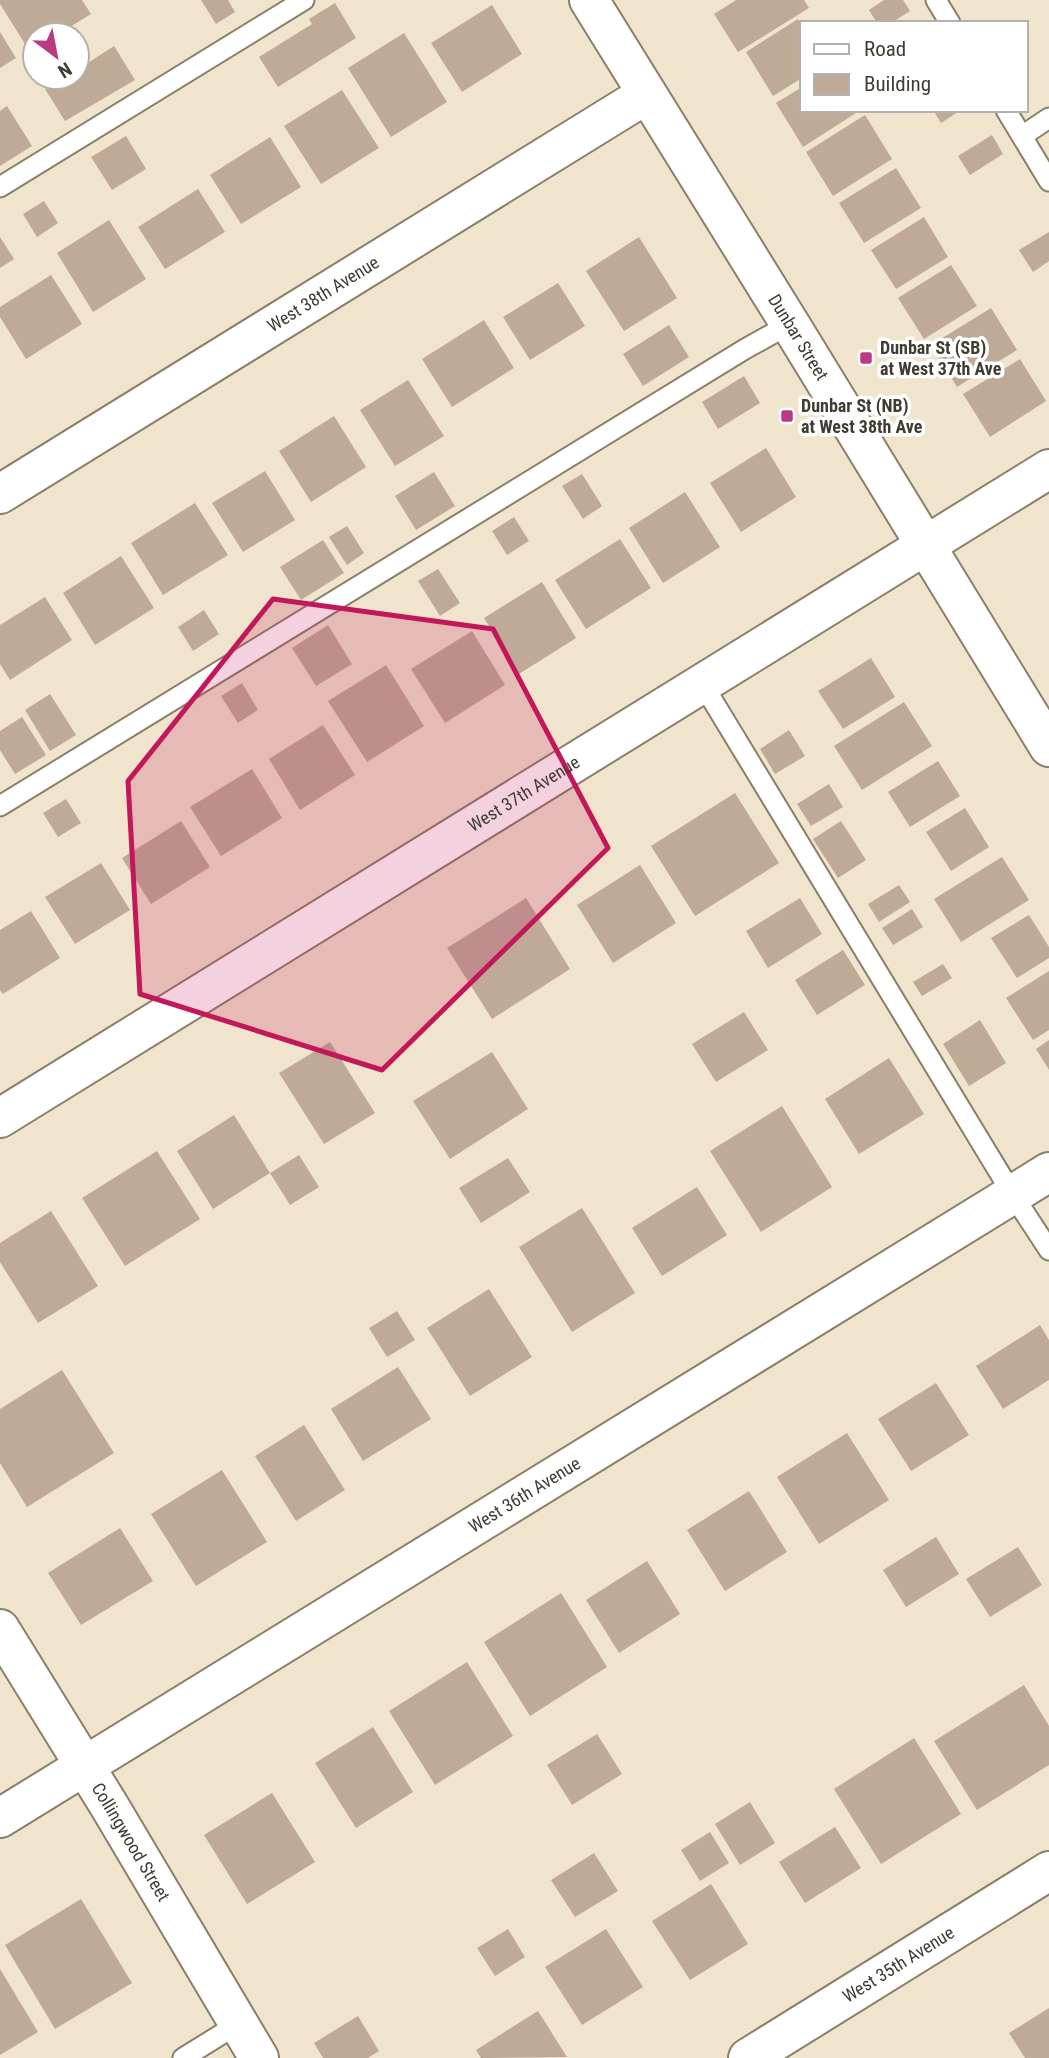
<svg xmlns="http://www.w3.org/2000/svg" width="1049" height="2058" font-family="'Roboto Condensed',sans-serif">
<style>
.building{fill:#bfaa98}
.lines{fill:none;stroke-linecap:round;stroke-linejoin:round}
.service-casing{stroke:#8a7f68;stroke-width:23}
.minor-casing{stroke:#8a7f68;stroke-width:42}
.secondary-casing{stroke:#8a7f68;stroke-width:42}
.service{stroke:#fff;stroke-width:19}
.minor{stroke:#fff;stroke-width:38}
.secondary{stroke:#fff;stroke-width:38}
.marked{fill:#c2185b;fill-opacity:0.2;stroke:#c2185b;stroke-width:5;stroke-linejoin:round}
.poi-dot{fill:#ba3a86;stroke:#fff;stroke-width:2.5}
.labels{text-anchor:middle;stroke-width:7;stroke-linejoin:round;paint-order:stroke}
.street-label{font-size:18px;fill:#413c32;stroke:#fff}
.poi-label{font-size:18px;font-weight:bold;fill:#413c32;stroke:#fff;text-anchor:start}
</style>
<rect width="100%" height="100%" fill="#f1e4cc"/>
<g class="building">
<polygon points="0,0 82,0 91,14 57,35 35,35 35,49 30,52 0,4"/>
<polygon points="201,0 228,0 235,12 216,24"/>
<polygon points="736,0 804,0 809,8 738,52 714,14"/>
<polygon points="884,0 903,0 910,11 891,23 877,23 869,10"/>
<polygon points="335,3 356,38 278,87 259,57 312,24 309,19"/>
<polygon points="492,5 522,54 462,92 431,43"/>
<polygon points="798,19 802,27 802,78 773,96 746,52"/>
<polygon points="0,32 16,58 0,68"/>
<polygon points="404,33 447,102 391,137 348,68"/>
<polygon points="114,46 135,80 65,121 45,89 65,77 77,77 77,70"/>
<polygon points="802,87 802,110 854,110 856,113 803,147 776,103"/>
<polygon points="342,90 379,148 321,184 284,126"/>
<polygon points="7,106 32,146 0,166 0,111"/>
<polygon points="933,110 961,110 941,123"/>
<polygon points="865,115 892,159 833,196 806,152"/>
<polygon points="992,135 1003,154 970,175 958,156"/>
<polygon points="126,136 146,169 112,190 91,157"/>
<polygon points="270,137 301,187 241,224 210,175"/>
<polygon points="896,168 921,208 864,243 839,203"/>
<polygon points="198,189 225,232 165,269 138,227"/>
<polygon points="44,201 58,223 37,237 23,214"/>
<polygon points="924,217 948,257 896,289 871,250"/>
<polygon points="109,220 146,279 93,312 57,253"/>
<polygon points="1049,232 1049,261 1033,272 1019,250"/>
<polygon points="0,237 14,259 0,268"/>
<polygon points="639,237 677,298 624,331 586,271"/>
<polygon points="951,265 977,306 924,339 898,298"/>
<polygon points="51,275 82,324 26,359 0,317 0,307"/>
<polygon points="558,283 585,326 530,360 503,317"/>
<polygon points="991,308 1017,350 957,387 931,345"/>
<polygon points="484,320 514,368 452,407 422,359"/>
<polygon points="669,325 689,357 643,386 623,354"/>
<polygon points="1020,359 1046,401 990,437 963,394"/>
<polygon points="744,376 760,403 718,429 702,402"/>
<polygon points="408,380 444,436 395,466 360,410"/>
<polygon points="334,416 366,467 311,502 279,451"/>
<polygon points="766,448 796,497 741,532 710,483"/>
<polygon points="265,471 295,520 243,552 212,503"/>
<polygon points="434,472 455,506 416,530 395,496"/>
<polygon points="582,474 602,506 583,519 562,486"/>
<polygon points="685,492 720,547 663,583 629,528"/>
<polygon points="195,503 228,555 163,595 131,543"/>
<polygon points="514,517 529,541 507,555 492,531"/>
<polygon points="347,526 364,553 347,565 329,537"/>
<polygon points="620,539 651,588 586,629 555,580"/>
<polygon points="323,540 344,573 301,600 280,567"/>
<polygon points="121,556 154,608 95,645 63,593"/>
<polygon points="438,569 460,603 440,616 418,581"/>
<polygon points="542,582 576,638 519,674 484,618"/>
<polygon points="45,597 72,640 10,680 0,664 0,625"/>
<polygon points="204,610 219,634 193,651 178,627"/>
<polygon points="328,625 352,664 316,686 292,648"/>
<polygon points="472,631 505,685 445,723 411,669"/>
<polygon points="871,658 895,697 843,729 818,691"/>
<polygon points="386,665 424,726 367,762 328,701"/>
<polygon points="242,683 258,710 238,723 221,696"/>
<polygon points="50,694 76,735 50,751 25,710"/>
<polygon points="904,702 932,746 862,790 834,746"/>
<polygon points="22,717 46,755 15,774 0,750 0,731"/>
<polygon points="323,725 355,775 300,810 269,759"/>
<polygon points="789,730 805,756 775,774 760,749"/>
<polygon points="938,761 960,796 910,827 888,792"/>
<polygon points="252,769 282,818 221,856 190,807"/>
<polygon points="829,784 843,807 811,826 797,804"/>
<polygon points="735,793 779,863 695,916 651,846"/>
<polygon points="66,799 81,823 58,837 43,813"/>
<polygon points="965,808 989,847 951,871 926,832"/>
<polygon points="181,821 210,867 151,904 122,858"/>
<polygon points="841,821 866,860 838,878 813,839"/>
<polygon points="1002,857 1029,900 961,942 934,899"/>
<polygon points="101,863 130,910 75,944 45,897"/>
<polygon points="640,865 676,923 613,963 577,905"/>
<polygon points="899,885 910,902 879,922 868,904"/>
<polygon points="526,898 570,969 492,1019 447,948"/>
<polygon points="800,898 822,934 768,968 746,931"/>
<polygon points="912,909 923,927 893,945 882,928"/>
<polygon points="31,911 60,958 3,994 0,990 0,930"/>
<polygon points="1029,915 1049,947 1049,958 1017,978 991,938"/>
<polygon points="843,950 865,985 817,1015 795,980"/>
<polygon points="943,964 952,978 922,996 913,982"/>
<polygon points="1049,971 1049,1030 1033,1040 1006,998"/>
<polygon points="744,1012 768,1050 716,1082 692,1044"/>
<polygon points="980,1020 1006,1063 969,1086 943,1044"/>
<polygon points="1049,1040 1049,1070 1036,1049"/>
<polygon points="330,1042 375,1113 324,1144 279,1073"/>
<polygon points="492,1052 528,1109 450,1159 413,1101"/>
<polygon points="889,1058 924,1114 859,1154 825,1099"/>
<polygon points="782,1106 832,1187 761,1232 710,1151"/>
<polygon points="234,1115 270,1173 213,1209 177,1151"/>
<polygon points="157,1151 200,1219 125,1266 82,1198"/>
<polygon points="299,1155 319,1187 290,1205 270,1173"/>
<polygon points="508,1158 530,1192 481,1223 459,1188"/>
<polygon points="697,1187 727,1235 662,1276 632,1228"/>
<polygon points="582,1208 635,1293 572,1332 519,1247"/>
<polygon points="51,1211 98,1286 38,1323 0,1262 0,1243"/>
<polygon points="489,1289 532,1357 470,1396 427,1328"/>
<polygon points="397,1311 415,1340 387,1357 369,1328"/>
<polygon points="1040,1325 1049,1340 1049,1380 1003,1409 976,1366"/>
<polygon points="398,1367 431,1419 363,1461 331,1409"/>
<polygon points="62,1370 114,1453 27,1507 0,1463 0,1409"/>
<polygon points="936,1383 969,1435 911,1471 878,1419"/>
<polygon points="304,1425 345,1490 296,1521 255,1456"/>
<polygon points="847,1433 889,1500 819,1544 777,1477"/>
<polygon points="222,1470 267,1542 196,1586 151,1514"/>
<polygon points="749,1491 787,1552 725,1591 687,1530"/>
<polygon points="120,1528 153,1581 81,1625 48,1573"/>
<polygon points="936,1537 959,1574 906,1607 883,1570"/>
<polygon points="1018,1547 1042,1585 990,1617 966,1579"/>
<polygon points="647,1561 680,1614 619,1653 586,1600"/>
<polygon points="561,1593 607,1667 530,1716 484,1642"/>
<polygon points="467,1662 513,1736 435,1785 389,1711"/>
<polygon points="1024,1685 1049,1726 1049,1765 977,1810 934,1741"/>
<polygon points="373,1727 413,1792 356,1828 315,1763"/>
<polygon points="597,1734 622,1774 572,1805 547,1765"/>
<polygon points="914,1738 961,1814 881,1864 834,1789"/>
<polygon points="272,1793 315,1862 247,1904 204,1835"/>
<polygon points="750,1802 775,1843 740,1865 715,1824"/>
<polygon points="835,1827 861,1868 805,1903 779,1862"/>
<polygon points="710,1832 729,1863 700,1881 681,1850"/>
<polygon points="594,1853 618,1891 575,1917 551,1880"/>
<polygon points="711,1884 748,1944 690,1980 652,1921"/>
<polygon points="81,1899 132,1983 55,2029 5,1945"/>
<polygon points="508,1929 525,1957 495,1976 477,1948"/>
<polygon points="606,1929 643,1987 582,2025 545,1967"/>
<polygon points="0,1969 38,2032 0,2055"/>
<polygon points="1049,2008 1049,2058 1025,2058 1009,2033"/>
<polygon points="538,2011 567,2057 481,2058 476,2050"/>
<polygon points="358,2016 379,2051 368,2058 323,2058 314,2043"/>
</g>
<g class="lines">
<defs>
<g id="service">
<polyline points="936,0 950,23"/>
<polyline points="1006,110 1049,181"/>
<polyline points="1022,136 1049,118"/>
<polyline points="0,187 304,0"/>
<polyline points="702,683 1013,1195 1049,1250"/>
<polyline points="0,806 745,349 790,324"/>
<polyline points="183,2058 238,2024"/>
</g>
<g id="minor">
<path id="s1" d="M0,494L647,94"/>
<path id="s2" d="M0,1118L1049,469"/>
<path id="s3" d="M0,1629L110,1807L259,2058"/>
<path id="s4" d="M0,1818L1049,1172"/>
<path id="s5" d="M748,2058L1049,1871"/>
</g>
<g id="secondary">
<path id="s6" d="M589,0L790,324L1049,747"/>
</g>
</defs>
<use href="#service" class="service-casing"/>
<use href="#minor" class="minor-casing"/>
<use href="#secondary" class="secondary-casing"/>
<use href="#service" class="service"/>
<use href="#minor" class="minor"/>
<use href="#secondary" class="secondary"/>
</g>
<path class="marked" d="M273,599L493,629L608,848L382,1070L140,994L128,781Z"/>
<g class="poi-dot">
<rect x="859" y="351" width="14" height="14" rx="3.5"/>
<rect x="780" y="409" width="14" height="14" rx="3.5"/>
</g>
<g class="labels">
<g class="street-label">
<text dy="6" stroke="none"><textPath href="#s1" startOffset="380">West 38th Avenue</textPath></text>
<text dy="6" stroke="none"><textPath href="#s6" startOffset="397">Dunbar Street</textPath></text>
<text dy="6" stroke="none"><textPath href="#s2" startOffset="616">West 37th Avenue</textPath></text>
<text dy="6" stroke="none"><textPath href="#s4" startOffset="616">West 36th Avenue</textPath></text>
<text dy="6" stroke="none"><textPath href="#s3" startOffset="250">Collingwood Street</textPath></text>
<text dy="6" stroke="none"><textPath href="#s5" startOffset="177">West 35th Avenue</textPath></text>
</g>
<g class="poi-label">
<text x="880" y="354">Dunbar St (SB)<tspan x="880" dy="21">at West 37th Ave</tspan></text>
<text x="801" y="412">Dunbar St (NB)<tspan x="801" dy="21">at West 38th Ave</tspan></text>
</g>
</g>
<rect x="800" y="21" width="228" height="91" fill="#ffffff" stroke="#b3b1ad" stroke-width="2"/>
<rect x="814" y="44" width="35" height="10" fill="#ffffff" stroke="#b3b1ad" stroke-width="2"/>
<text x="864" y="56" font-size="21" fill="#413c32">Road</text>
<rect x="814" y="74" width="35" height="21" fill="#bfaa98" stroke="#b3b1ad" stroke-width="2"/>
<text x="864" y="91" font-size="21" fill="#413c32">Building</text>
<g transform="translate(56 56) rotate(148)"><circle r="33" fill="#ffffff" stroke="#b3b1ad" stroke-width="2"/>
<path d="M0-5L12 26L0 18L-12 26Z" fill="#ba3a86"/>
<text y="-10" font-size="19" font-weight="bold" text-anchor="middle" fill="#413c32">N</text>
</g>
</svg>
